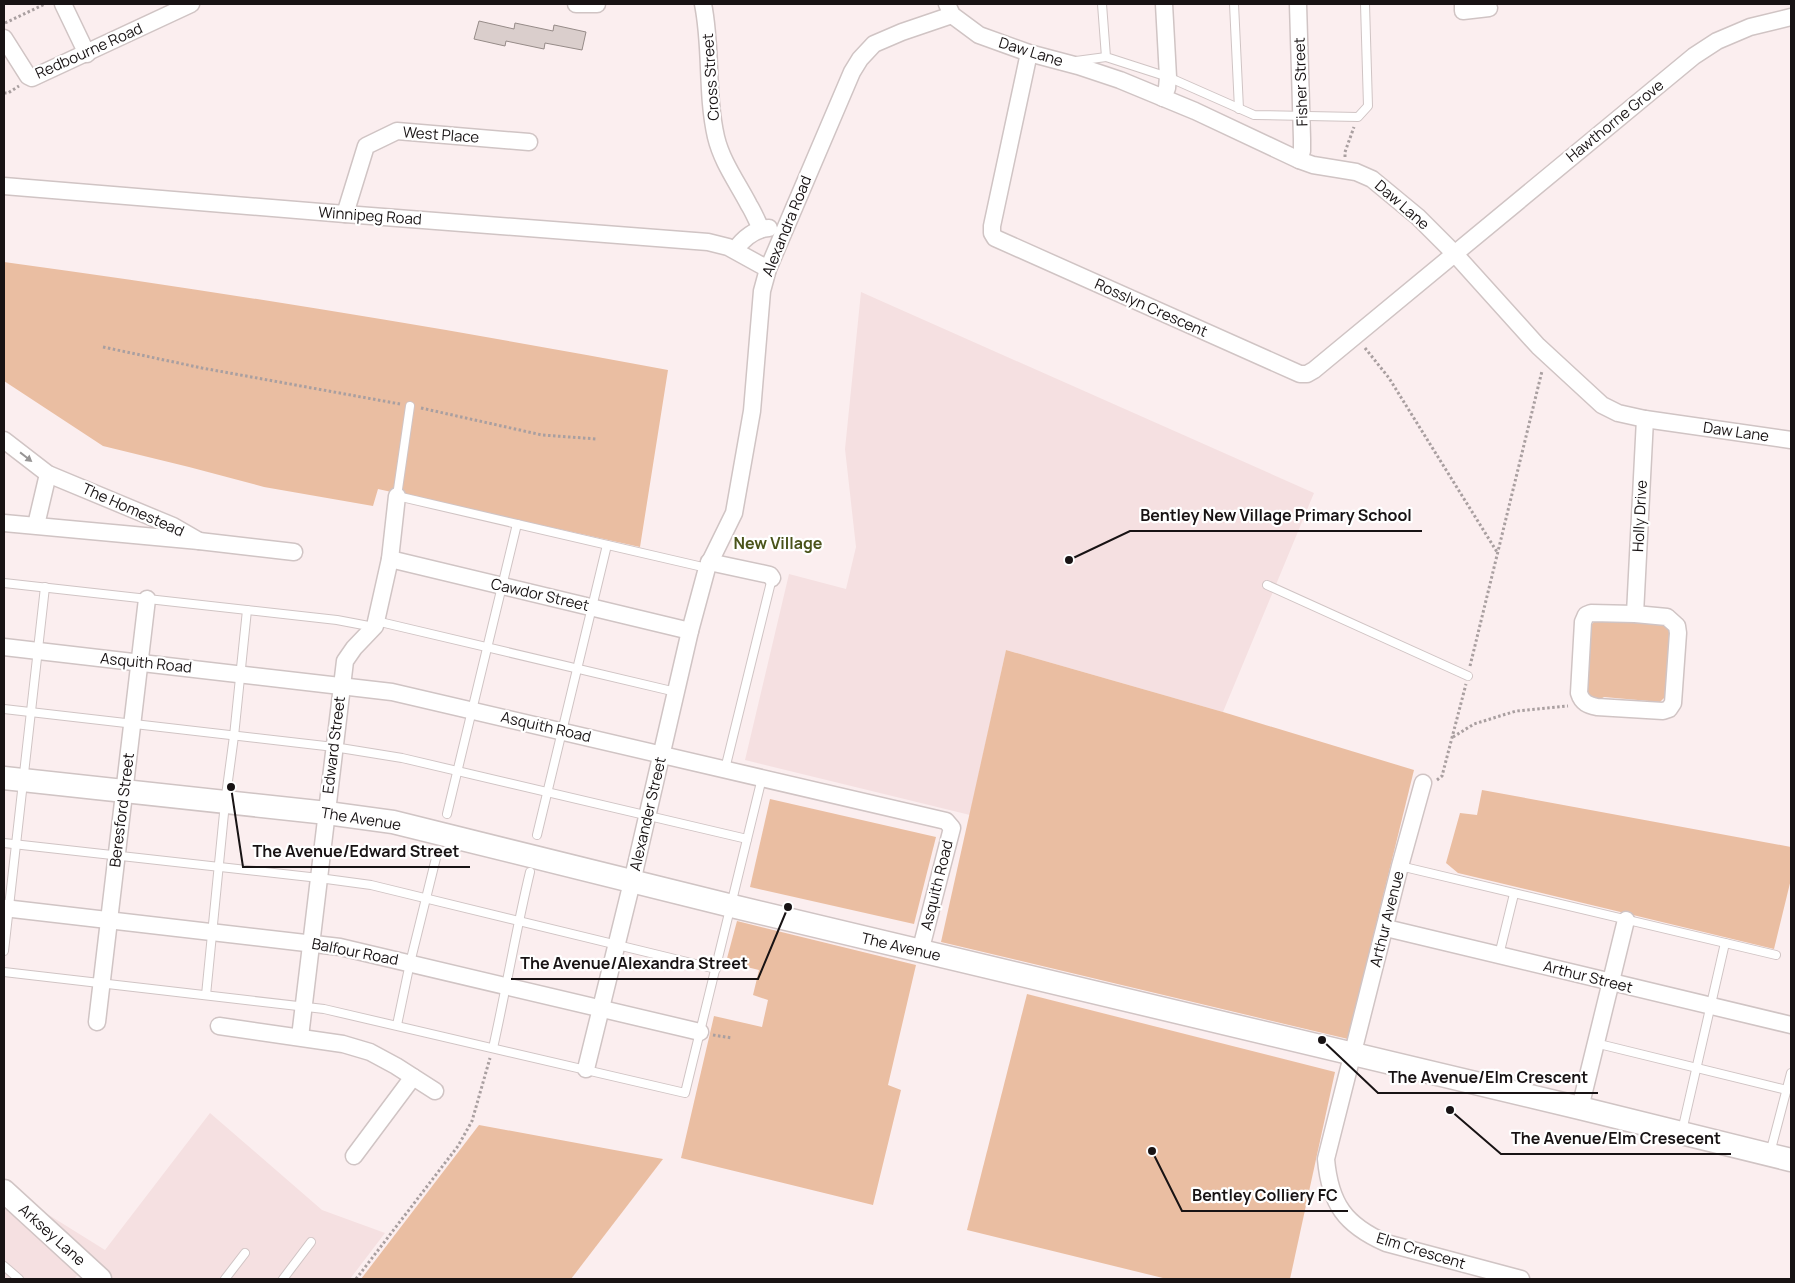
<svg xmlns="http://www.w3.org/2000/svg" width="1795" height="1283" font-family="Manrope,sans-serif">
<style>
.built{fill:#f5e0e1}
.green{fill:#eabea2}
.building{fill:#dacecc;stroke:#968b88}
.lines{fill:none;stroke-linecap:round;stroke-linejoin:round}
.lane-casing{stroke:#d0c4c4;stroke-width:10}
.street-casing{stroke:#d0c4c4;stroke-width:19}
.secondary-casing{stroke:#d0c4c4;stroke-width:25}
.path{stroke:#a99fa0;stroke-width:3;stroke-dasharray:2.5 2.5;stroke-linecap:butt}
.lane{stroke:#fff;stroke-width:8}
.street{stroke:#fff;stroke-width:16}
.secondary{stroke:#fff;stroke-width:22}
.oneway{fill:#979595}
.labels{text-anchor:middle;stroke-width:4.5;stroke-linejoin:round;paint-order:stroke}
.street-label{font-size:15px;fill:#181314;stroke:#fff}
.neighbourhood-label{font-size:16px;font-weight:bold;fill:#4a531a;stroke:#fff}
.leader{fill:none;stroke:#181314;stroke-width:2}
.callout-dot{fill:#181314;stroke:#fff;stroke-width:2}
.callout-label{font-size:16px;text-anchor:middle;font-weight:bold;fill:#181314;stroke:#fff;stroke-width:4.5;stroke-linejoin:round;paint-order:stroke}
</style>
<rect width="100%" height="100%" fill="#fbeeef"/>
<g class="built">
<polygon points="861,292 1314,493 1223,712 1006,650 970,815 745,760 789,574 846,589 856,547 845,449"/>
<polygon points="210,1113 322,1210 385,1233 350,1279 96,1279 77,1276 74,1279 4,1279 4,1187 105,1250"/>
</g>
<g class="green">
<path d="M4,262C226,292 448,329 668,370L640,547L378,489L373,506L264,487L189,467L103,446L4,381Z"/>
<polygon points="1597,619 1660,621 1670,629 1668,694 1660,702 1604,697 1597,701 1586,693 1588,628"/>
<polygon points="1006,650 1223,712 1414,770 1348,1039 941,942"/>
<polygon points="1482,790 1791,847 1791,879 1774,949 1458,873 1446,863 1460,813 1477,815"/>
<polygon points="770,799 936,837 914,924 750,887"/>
<polygon points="737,921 916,965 888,1085 901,1090 873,1205 681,1158 714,1016 762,1027 768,1000 753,995 759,970 726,962"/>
<polygon points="1027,994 1335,1072 1290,1279 1167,1279 967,1230"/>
<polygon points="479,1125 663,1159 571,1279 361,1279"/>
</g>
<polygon class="building" points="479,21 514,29 515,23 553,31 554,25 586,32 582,50 545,43 544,49 506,41 505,46 474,39"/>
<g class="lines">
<defs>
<g id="lane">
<polyline points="1102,4 1106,57 1168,77 1254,115 1358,117 1368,106 1365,4"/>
<polyline points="1234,4 1239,109"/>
<polyline points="1076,61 1106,57"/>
<polyline points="410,406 397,496 707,568"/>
<polyline points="4,583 337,620 374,627"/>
<polyline points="1267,585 1468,676"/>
<polyline points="376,621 676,692"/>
<polyline points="4,709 334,747 402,758 747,839"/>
<polyline points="725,769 772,578"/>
<polyline points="447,814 517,524"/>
<polyline points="537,835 607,545"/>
<polyline points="4,843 319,878 371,885 716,969"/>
<polyline points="1400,866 1776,955"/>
<polyline points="4,951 45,587"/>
<polyline points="1499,955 1514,894"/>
<polyline points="4,972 324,1009 685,1093 762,778"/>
<polyline points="206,995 225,803 234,736 247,610"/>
<polyline points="397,1025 410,963 436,858"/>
<polyline points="1595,1043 1787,1090"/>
<path d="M493,1048C506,990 516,930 530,872"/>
<polyline points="1682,1131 1725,943"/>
<polyline points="1770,1153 1791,1073"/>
<polyline points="4,1266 19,1279"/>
<polyline points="225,1279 245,1253"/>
<polyline points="283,1279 311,1242"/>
</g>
<g id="street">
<polyline points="63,4 87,54"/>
<polyline points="576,4 597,4"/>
<path d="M703,4C712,48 706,93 716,137C722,162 737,182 749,205C754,213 757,221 761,229"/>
<polyline points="947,4 952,15 979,35 1029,53 1078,66 1120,80 1195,111 1299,160 1313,165 1356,172 1372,179 1418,217 1454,253 1538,346 1602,405 1618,413 1645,419 1791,440"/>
<polyline points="1298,4 1302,139 1302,151 1299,160"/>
<polyline points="1463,4 1463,11 1489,8"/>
<polyline points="4,38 28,76 32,78 191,4"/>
<polyline points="1029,53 992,226 992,233 995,238 1300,374 1307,374 1314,370 1694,56 1717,41 1750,27 1791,17"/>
<polyline points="1163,98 1167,88 1168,77 1164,4"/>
<polyline points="4,186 345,214 708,242 728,247 768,269"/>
<polyline points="345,214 366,146 397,131 529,142"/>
<path d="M735,250C743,239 755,229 769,228"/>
<polyline points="4,440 48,474 173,526 199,541 4,523"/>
<polyline points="36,525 48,474"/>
<polyline points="199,541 294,552"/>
<polyline points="390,559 690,631"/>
<polyline points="709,562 770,575 772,578"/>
<path d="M1591,613L1635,614L1667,617L1677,626L1678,633L1673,703L1669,709L1663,711L1597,707C1588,705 1582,703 1579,693L1583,622L1586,615Z"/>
<polyline points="1635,614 1645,419"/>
<polyline points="4,647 392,692 946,821 952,828 920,952"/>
<path d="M1423,783L1400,866L1326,1159C1330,1204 1345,1225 1386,1243L1521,1279"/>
<polyline points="4,908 340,947 700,1032"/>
<polyline points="1386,928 1791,1025"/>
<polyline points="97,1022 147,599"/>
<polyline points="219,1026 343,1044 370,1052 396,1066 435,1091"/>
<polyline points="300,1037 345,661 354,648 375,626 390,559 397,496"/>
<polyline points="586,1069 632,882 690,631 707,568 734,513 752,411 762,291 768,269 852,72 860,59 874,44 902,32 952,15"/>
<polyline points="1580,1108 1626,920"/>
<polyline points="354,1156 413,1077"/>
</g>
<g id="secondary">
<polyline points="4,778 327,813 393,822 732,906 1580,1108 1791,1160"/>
<polyline points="4,1191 100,1279"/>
</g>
</defs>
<use href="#lane" class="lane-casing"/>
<use href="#street" class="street-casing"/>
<use href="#secondary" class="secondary-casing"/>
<g class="path">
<polyline points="5,23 45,4"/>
<polyline points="4,93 8,93 19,86"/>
<polyline points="1345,157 1345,152 1354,127"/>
<polyline points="103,347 202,368 400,404"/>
<polyline points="1365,348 1389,378 1497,552"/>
<polyline points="421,408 542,435 597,439"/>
<polyline points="1470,666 1542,371"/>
<polyline points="1453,737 1474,724 1516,711 1568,706"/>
<polyline points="1437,780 1442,776 1466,684"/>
<polyline points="713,1035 732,1038"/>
<polyline points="356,1279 458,1146 472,1121 490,1058"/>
</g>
<use href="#lane" class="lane"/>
<use href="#street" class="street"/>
<use href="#secondary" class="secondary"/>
</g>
<defs><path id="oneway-solid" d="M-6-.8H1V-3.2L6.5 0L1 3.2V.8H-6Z" transform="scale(1.25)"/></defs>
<use class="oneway" href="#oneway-solid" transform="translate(26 457) rotate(38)"/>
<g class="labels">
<g class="street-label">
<text transform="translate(89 51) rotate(-24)" y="5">Redbourne Road</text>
<text transform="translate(1031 52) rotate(17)" y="5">Daw Lane</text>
<text transform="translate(711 77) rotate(-94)" y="5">Cross Street</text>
<text transform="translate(1301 82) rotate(-92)" y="5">Fisher Street</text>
<text transform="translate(1615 121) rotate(-39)" y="5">Hawthorne Grove</text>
<text transform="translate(441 135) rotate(4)" y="5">West Place</text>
<text transform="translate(1402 205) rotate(41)" y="5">Daw Lane</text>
<text transform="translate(370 216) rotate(4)" y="5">Winnipeg Road</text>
<text transform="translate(787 226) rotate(-68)" y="5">Alexandra Road</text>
<text transform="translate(1151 308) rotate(24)" y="5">Rosslyn Crescent</text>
<text transform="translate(1736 432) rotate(8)" y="5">Daw Lane</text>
<text transform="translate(133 510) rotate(24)" y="5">The Homestead</text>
<text transform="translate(1640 516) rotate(-87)" y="5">Holly Drive</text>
<text transform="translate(540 595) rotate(13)" y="5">Cawdor Street</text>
<text transform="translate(146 663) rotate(6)" y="5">Asquith Road</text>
<text transform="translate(546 727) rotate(13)" y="5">Asquith Road</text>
<text transform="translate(334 745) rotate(-83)" y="5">Edward Street</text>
<text transform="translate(122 810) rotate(-83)" y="5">Beresford Street</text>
<text transform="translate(648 814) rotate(-77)" y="5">Alexander Street</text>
<text transform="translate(361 819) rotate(9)" y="5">The Avenue</text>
<text transform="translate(937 885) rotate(-76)" y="5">Asquith Road</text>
<text transform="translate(1387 919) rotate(-76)" y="5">Arthur Avenue</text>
<text transform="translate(901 947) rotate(13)" y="5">The Avenue</text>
<text transform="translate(355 952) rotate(11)" y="5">Balfour Road</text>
<text transform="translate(1588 977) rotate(14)" y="5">Arthur Street</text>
<text transform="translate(52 1235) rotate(42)" y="5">Arksey Lane</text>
<text transform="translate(1421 1251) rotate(17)" y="5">Elm Crescent</text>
</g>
<g class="neighbourhood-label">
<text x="778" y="549">New Village</text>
</g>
</g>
<path class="leader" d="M1069 560L1130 531H1422M231 787L243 867H470M788 907L758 979H511M1322 1040L1378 1093H1598M1450 1110L1501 1154H1731M1152 1151L1182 1211H1348"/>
<g class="callout-dot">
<circle cx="1069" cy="560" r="5"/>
<circle cx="231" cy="787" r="5"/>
<circle cx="788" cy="907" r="5"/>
<circle cx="1322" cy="1040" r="5"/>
<circle cx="1450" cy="1110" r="5"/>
<circle cx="1152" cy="1151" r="5"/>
</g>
<g class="callout-label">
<text x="1276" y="521">Bentley New Village Primary School</text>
<text x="356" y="857">The Avenue/Edward Street</text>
<text x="634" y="969">The Avenue/Alexandra Street</text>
<text x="1488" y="1083">The Avenue/Elm Crescent</text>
<text x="1616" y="1144">The Avenue/Elm Cresecent</text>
<text x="1265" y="1201">Bentley Colliery FC</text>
</g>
<rect width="1795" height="1283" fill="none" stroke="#181314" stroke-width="10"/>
</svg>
